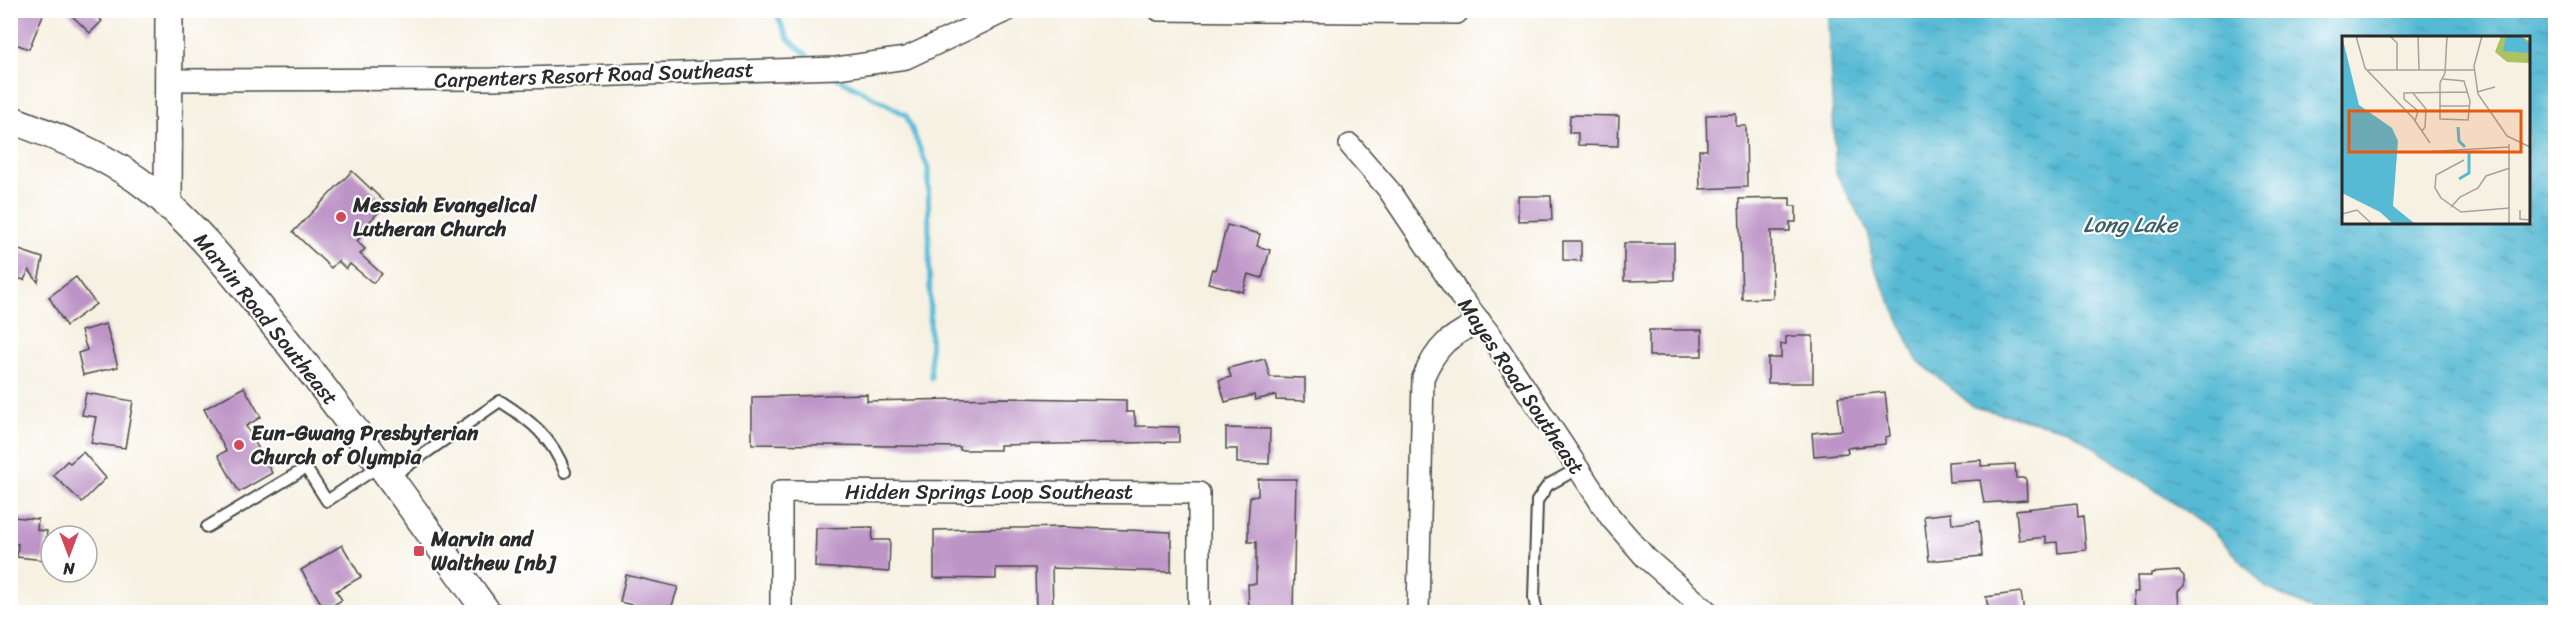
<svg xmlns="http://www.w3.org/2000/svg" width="2566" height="623" font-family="Sriracha,sans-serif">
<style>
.water{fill:url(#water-ripples);stroke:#407280;stroke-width:1.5;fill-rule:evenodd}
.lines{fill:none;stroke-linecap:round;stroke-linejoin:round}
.stream{stroke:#56bad4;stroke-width:5}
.building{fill:#bd94c6}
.service-casing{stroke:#494946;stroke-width:14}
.minor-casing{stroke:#494946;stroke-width:24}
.tertiary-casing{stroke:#494946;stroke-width:30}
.service{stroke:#fff;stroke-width:10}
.minor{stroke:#fff;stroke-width:21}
.tertiary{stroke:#fff;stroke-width:27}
.poi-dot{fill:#d1495b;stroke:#fff;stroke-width:2}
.labels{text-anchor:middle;stroke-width:4.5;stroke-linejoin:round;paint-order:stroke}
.street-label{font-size:21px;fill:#2b2b2b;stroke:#fff}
.poi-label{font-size:21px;font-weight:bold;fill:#2b2b2b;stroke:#fff;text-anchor:start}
.water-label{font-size:22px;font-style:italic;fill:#3a5d66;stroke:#fff}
.inset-river{fill:none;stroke:#56bad4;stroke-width:3}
.inset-road{fill:none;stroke:#a5a299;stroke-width:1.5}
.view{fill:#e8590c;fill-opacity:0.15;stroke:#e8590c;stroke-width:3}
.inset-edge{fill:none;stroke:#2b2b2b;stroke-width:3}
</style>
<defs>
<pattern id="water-ripples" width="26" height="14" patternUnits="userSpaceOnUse" patternTransform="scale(1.5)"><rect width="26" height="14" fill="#56bad4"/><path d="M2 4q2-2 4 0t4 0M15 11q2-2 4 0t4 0" fill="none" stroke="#4797ac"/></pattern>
</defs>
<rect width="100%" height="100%" fill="#fff"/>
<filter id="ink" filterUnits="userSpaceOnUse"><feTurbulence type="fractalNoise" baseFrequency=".0167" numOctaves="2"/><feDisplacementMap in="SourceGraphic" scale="12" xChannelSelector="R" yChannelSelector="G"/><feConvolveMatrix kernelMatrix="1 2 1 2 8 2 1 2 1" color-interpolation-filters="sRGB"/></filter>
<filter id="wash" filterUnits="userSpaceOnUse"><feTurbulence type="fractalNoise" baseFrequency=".008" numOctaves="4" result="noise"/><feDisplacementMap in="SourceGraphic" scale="24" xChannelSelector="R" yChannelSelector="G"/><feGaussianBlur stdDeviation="1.35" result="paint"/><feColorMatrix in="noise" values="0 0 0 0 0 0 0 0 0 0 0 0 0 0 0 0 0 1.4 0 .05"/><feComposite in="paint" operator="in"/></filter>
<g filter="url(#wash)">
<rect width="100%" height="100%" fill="#f6f1e2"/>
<path class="water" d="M1831,11H2555V612H2317L2265,587L2211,529L2069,430L1974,407L1917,360L1872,262L1869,234L1836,173L1828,21ZM2344,38H2528V222H2344Z"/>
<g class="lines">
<g class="stream">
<polyline points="775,10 788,39 807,55"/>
<polyline points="834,76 906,115 928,168 931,378"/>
</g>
</g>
<g id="blocks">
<g class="building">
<polygon points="10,10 45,10 29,49 10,42"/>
<polygon points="66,10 91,10 102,21 90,33"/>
<polygon points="1736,114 1736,126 1746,126 1747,187 1700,189 1699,150 1707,150 1706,115"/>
<polygon points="1570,115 1619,116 1618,146 1578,145 1578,133 1569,133"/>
<polygon points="352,171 387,204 361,230 364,233 357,241 365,249 360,254 382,274 373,283 350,264 346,269 338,261 331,268 293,232"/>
<polygon points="1518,196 1551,196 1552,220 1518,221"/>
<polygon points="1790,198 1790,206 1796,206 1796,222 1790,222 1790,231 1771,231 1773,298 1742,299 1739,199"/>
<polygon points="1227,225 1260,234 1257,246 1270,250 1262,278 1248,274 1243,292 1208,283 1212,269 1215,270"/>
<polygon points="1563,241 1581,241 1581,261 1563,260"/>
<polygon points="1624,243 1674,243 1674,280 1624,281"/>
<polygon points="10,247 43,258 38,282 29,270 24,280 10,276"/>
<polygon points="76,277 96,304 66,326 49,297"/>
<polygon points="106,324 118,367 83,375 78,353 87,350 81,331"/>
<rect x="1649" y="330" width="53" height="26"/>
<polygon points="1792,336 1813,336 1813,383 1768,383 1768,358 1781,358 1781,344 1786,344 1786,337"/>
<polygon points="1265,359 1270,377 1305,378 1305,401 1276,400 1276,395 1255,400 1254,395 1225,402 1219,380 1231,377 1228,368"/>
<polygon points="244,387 261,417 246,426 272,473 239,492 218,455 226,451 204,409"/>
<polygon points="1885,392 1890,436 1885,437 1885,444 1847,448 1848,453 1814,456 1812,433 1842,430 1838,397"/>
<polygon points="86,393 133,401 125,448 91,443 96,417 82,415"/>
<polygon points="867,394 867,401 1003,398 1126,400 1126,412 1134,412 1136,426 1179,427 1179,442 1000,445 1000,450 960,450 960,447 752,444 752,397"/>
<polygon points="1226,428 1270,429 1269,464 1237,463 1237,449 1226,449"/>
<polygon points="83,452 106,478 82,502 53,475 67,461 70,463"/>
<polygon points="1981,460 1981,466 2015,464 2016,478 2026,478 2027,500 1984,503 1980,480 1949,482 1948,462"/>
<polygon points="1258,479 1296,479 1293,612 1249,612 1248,584 1256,584 1256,542 1248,542 1248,522 1250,496 1258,496"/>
<polygon points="2077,503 2078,517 2083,516 2086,550 2058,553 2057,542 2046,543 2046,537 2019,540 2016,510"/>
<polygon points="1951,513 1952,524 1979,521 1982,556 1929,561 1924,516"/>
<polygon points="12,517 38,519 37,530 47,531 44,560 17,557 18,544 10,543"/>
<polygon points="873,527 872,540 890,540 889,572 815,567 816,528"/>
<polygon points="1061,527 1171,532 1171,572 1052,568 1053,612 1036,612 1035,568 996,568 996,579 934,578 934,530"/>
<polygon points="342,545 361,577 336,591 342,600 325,610 301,570"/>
<polygon points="2179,571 2184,576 2184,586 2178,591 2179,611 2134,612 2133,592 2138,592 2137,576 2151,576 2151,573"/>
<polygon points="626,575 678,587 670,612 631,612 632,605 620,602"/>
<polygon points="2021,592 2024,612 1989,612 1986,597"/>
</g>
</g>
</g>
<g filter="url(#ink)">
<use href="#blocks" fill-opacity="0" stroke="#494946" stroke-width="1.5"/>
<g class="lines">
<defs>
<g id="service">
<path d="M390,478L500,401C530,420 552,437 565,472"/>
<polyline points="207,527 306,468 327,501 379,466"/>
<polyline points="1537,612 1534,598 1537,501 1548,485 1577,469"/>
</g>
<g id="minor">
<polyline points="1159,10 1457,13"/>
<polyline points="169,80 492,79 837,68 906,58 1008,10"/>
<polyline points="1350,145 1388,189 1460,296 1488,332 1611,518 1646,558 1708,612"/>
<polyline points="781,612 781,491 1199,493 1199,612"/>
<path d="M1418,612L1423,378C1437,345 1449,337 1480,321"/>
</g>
<g id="tertiary">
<path d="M10,119C60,138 109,156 151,190C198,227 234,275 271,321C347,415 416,515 487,612"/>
<polyline points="168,206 169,10"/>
</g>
</defs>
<use href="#service" class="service-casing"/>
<use href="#minor" class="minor-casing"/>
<use href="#tertiary" class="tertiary-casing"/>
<use href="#service" class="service"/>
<use href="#minor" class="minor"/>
<use href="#tertiary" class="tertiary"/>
</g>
</g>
<g class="poi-dot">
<circle cx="341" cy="217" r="6"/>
<circle cx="239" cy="445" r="6"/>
<rect x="413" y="545" width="12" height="12" rx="3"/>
</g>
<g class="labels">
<g class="street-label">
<text transform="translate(594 75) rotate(-2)" y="7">Carpenters Resort Road Southeast</text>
<text transform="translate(266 319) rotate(51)" y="7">Marvin Road Southeast</text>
<text transform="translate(1521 386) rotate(56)" y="7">Mayes Road Southeast</text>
<text x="989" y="499">Hidden Springs Loop Southeast</text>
</g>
<g class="poi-label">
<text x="353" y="212">Messiah Evangelical<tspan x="353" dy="24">Lutheran Church</tspan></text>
<text x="251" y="440">Eun-Gwang Presbyterian<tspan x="251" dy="24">Church of Olympia</tspan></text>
<text x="431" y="546">Marvin and<tspan x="431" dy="24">Walthew [nb]</tspan></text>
</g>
<g class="water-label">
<text x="2130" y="232">Long Lake</text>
</g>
</g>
<g transform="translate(2342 36)">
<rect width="188" height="188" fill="#f6f1e2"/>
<path d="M159,0H180L187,5V27L165,26L153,16Z" fill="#adc165"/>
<path d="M0,0L17,69L50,92L56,105L51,170L72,187H50L38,176L0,157ZM164,0H177L187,7V17L161,15Z" fill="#56bad4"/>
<path class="inset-river" d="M116,91L117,105L123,111M117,143L127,137V116"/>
<path class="inset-road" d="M14,0L23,32L71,82L88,107M48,0L55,7V34M76,0L77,34M140,0L132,30L136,58L165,100L188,111M26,34H132M101,43L122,45L128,65L126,84L98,83V47L103,37L105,0M70,56L84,73L83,91L80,95M135,56L153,51M98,70H128M73,85L76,75L62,63V57L125,56M81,116L167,111M122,124L94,139L93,152L99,162L119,176L168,172M109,171L118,161L136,152L144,140L168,132M178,174V183L188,184M0,178L15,174L29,187M167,187V108"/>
<path class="view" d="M7,75H179V116H7Z"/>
<rect width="188" height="188" class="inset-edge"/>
</g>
<rect width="2566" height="623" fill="none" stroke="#fff" stroke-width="36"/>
<g transform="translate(69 554) rotate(180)"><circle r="28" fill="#ffffff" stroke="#aaaaaa" stroke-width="1.5"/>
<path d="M0-4.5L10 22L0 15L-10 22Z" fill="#d1495b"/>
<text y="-9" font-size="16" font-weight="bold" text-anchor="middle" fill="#2b2b2b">N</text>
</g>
</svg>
